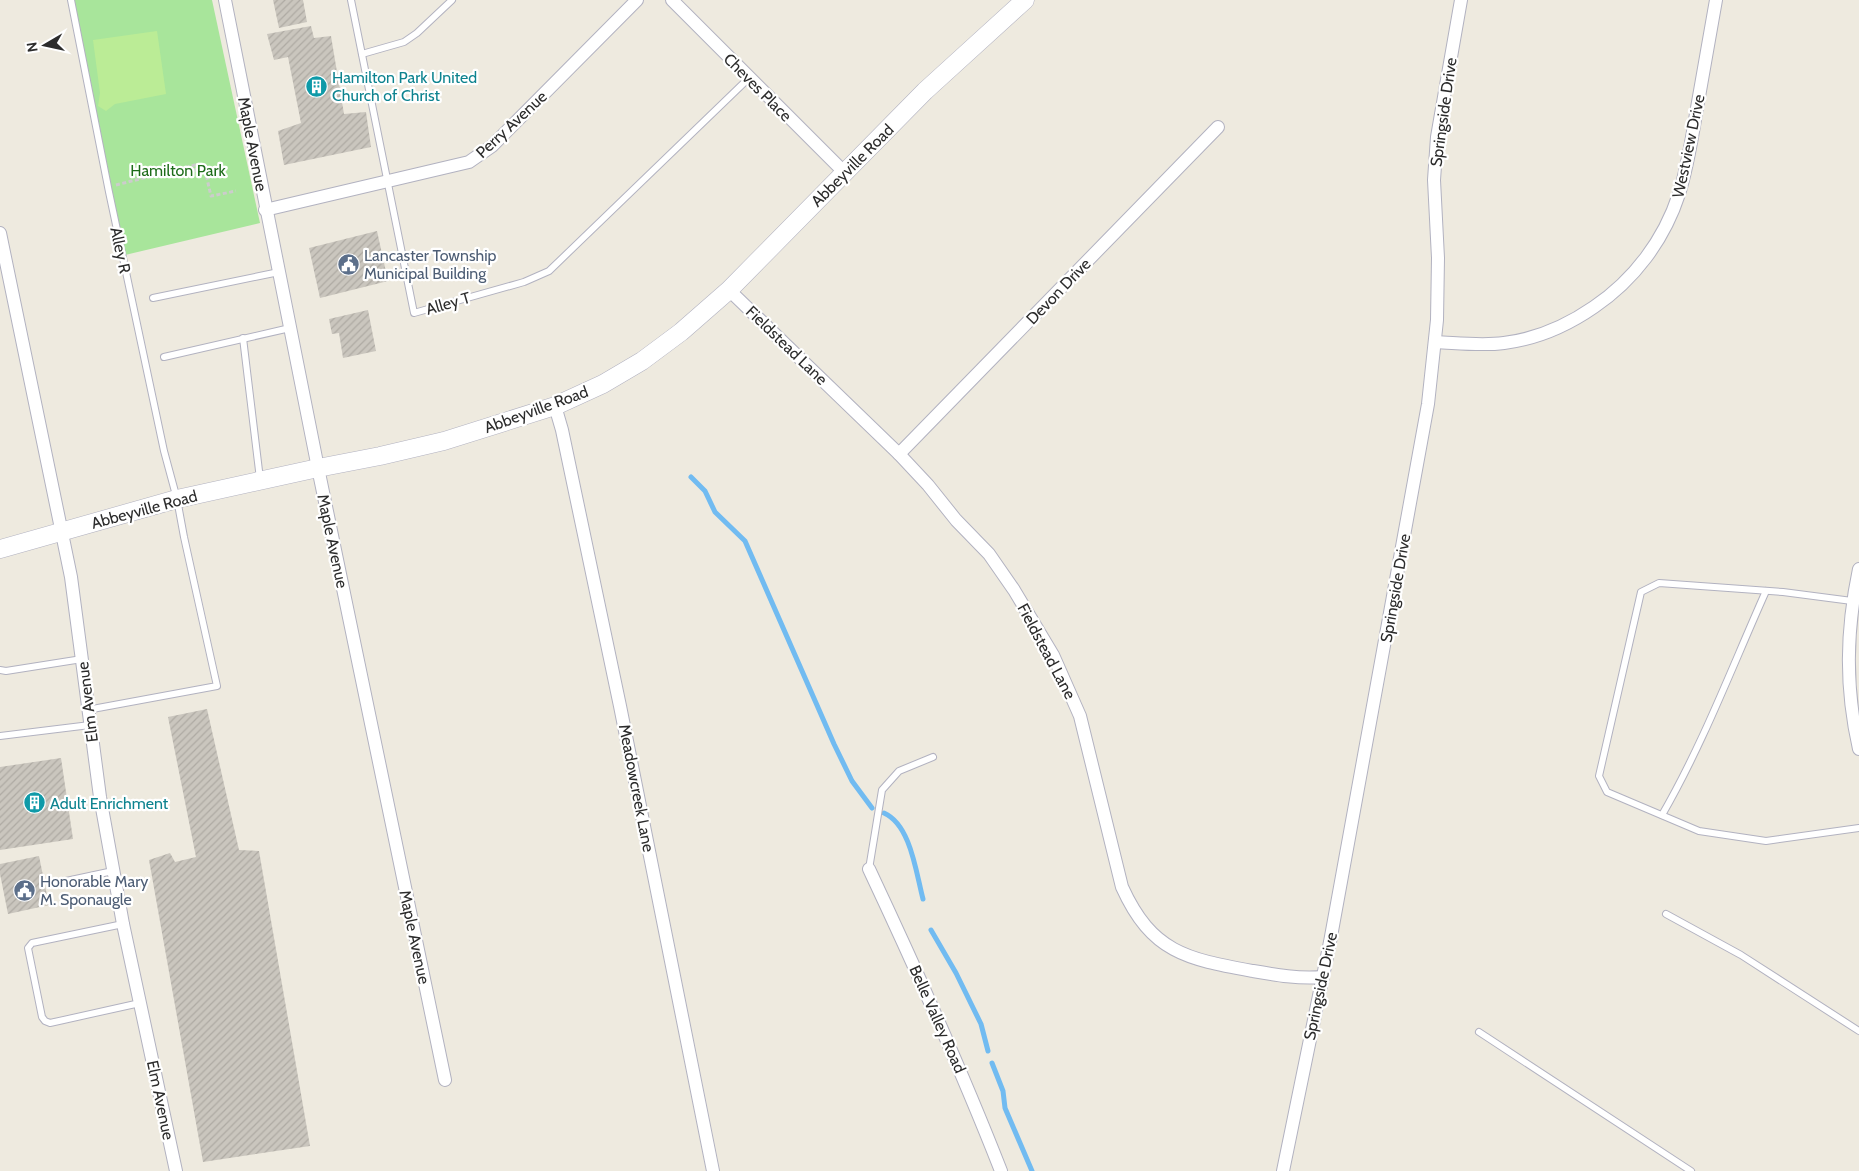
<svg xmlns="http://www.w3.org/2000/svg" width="1859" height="1171" font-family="Cabin,sans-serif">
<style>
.green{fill:#a8e59b}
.pitch{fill:#bbec96}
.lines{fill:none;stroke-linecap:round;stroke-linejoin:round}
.stream{stroke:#71bbf1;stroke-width:5}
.building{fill:url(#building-hatch)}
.lane-casing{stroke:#b2b2c0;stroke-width:8}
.street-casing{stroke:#b2b2c0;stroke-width:14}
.secondary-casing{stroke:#b2b2c0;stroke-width:19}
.path{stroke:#ccc;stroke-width:3;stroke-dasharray:4 2.5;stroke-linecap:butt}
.lane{stroke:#fff;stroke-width:6}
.street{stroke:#fff;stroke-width:12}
.secondary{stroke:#fff;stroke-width:18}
.labels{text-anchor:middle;stroke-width:4.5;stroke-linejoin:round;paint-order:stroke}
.culture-label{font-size:16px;fill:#0d838f;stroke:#fff;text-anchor:start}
.street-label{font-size:16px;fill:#2c2c2c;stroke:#fff}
.park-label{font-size:16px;fill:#1e6c1a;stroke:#fff}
.service-label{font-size:16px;fill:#4e5e75;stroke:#fff;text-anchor:start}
</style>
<defs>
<pattern id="building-hatch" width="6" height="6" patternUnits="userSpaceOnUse" patternTransform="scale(1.25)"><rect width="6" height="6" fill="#cac6be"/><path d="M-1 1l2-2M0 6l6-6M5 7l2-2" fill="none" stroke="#aeaaa3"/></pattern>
</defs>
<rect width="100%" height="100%" fill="#eeeadf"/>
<polygon class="green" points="74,0 212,0 260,223 125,255"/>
<polygon class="pitch" points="157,31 166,94 115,104 106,111 98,106 100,93 93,40"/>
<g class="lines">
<g class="stream">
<polyline points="691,477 705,491 715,512 745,541 834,744 852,781 872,808"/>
<path d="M884,813C911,825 916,873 923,899"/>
<polyline points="931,930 956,973 981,1024 988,1051"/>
<polyline points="992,1063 1003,1091 1005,1108 1032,1171"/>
</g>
</g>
<g class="building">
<polygon points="273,0 303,0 307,22 279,28"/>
<polygon points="311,26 314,38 331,36 344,114 366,112 371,147 284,165 278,131 301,123 288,57 274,60 267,34"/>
<polygon points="377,231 388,281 320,298 309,248"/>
<polygon points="368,310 376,351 343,358 339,333 332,334 329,319"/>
<polygon points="207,709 239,850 259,851 310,1146 203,1162 149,860 170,853 175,862 196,857 168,717"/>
<polygon points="61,758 73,839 0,850 0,767"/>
<polygon points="39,856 49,905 8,914 0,874 0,864"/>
</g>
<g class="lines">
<defs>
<g id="lane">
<polyline points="71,0 109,192 164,451 177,499 184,537 217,686 87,710"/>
<polyline points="351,0 414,313 524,282 549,271 749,78"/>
<polyline points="362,54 404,42 417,33 452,0"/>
<polyline points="153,298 279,272"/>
<polyline points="243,338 260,479"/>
<polyline points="164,357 290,328"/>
<polyline points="1852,601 1783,592 1659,583 1641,592 1599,776 1607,792 1699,831 1766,841 1859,828"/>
<polyline points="0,670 6,671 82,659"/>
<polyline points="0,736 90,725"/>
<path d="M1662,815C1703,744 1732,667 1766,591"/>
<polyline points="869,869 882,790 899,771 933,757"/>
<polyline points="52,884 113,871"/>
<polyline points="1666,914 1741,955 1859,1031"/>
<polyline points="123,924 32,943 28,948 42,1017 45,1021 50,1023 140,1003"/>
<polyline points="1479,1032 1691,1171"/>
</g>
<g id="street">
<polyline points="225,0 318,468 445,1080"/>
<polyline points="672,0 845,173"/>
<polyline points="265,210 469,162 492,146 637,0"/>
<polyline points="0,233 71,577 100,797 123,924 176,1171"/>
<path d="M729,290L899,454L928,485L956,520L989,554L1014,590L1053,655L1080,716L1122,887C1152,953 1187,959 1253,971C1276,975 1299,979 1322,977"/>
<path d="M1436,342C1458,343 1481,346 1504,343C1536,339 1568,325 1594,307C1634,280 1664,240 1679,194C1688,166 1692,137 1697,108C1703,72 1710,36 1716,0"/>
<polyline points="555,406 562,430 620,706 713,1171"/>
<polyline points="899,454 1218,127"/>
<path d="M1859,569C1846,631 1845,687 1859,749"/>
<path d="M869,869C916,969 961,1069 1001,1171"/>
<polyline points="1283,1171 1330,942 1428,404 1437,320 1438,258 1434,180 1437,137 1461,0"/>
</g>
<polyline id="secondary" points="0,549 177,499 318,468 380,456 444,441 555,406 603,384 642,361 681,332 729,290 925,91 1025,0"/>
</defs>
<use href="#lane" class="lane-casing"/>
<use href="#street" class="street-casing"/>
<use href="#secondary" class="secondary-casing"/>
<polyline class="path" points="116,185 195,165 196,172 205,170 211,196 236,191"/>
<use href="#lane" class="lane"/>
<use href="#street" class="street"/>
<use href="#secondary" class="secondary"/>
</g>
<defs>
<symbol id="building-disc" viewBox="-11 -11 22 22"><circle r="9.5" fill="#0f9aa8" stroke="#fff"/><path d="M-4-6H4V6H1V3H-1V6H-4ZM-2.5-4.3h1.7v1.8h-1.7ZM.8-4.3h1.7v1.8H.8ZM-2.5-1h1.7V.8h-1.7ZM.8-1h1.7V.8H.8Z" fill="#fff"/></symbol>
<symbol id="civic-disc" viewBox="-11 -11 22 22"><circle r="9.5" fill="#5c6f8a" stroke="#fff"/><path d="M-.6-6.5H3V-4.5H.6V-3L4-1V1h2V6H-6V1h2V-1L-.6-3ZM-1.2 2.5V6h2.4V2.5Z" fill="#fff"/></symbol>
</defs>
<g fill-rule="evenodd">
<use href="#building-disc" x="304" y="74" width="25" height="25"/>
<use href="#civic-disc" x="336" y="252" width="25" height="25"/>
<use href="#building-disc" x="22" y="790" width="25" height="25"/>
<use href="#civic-disc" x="12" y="878" width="25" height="25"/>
</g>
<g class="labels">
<g class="culture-label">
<text x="332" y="83">Hamilton Park United<tspan x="332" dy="18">Church of Christ</tspan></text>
<text x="50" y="809">Adult Enrichment</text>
</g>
<g class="street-label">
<text transform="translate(758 87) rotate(45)" y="6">Cheves Place</text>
<text transform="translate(1443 112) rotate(-82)" y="6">Springside Drive</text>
<text transform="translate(511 124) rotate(-43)" y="6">Perry Avenue</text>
<text transform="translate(253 144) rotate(79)" y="6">Maple Avenue</text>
<text transform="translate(1688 146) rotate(-78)" y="6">Westview Drive</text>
<text transform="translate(852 165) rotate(-45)" y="6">Abbeyville Road</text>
<text transform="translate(121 250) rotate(78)" y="6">Alley R</text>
<text transform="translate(1058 291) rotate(-46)" y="6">Devon Drive</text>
<text transform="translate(448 303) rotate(-16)" y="6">Alley T</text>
<text transform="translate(787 345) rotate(44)" y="6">Fieldstead Lane</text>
<text transform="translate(536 409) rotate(-20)" y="6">Abbeyville Road</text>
<text transform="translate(144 509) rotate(-15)" y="6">Abbeyville Road</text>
<text transform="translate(333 541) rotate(78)" y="6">Maple Avenue</text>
<text transform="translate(1395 588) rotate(-80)" y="6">Springside Drive</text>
<text transform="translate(1047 651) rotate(62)" y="6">Fieldstead Lane</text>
<text transform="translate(87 702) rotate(-97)" y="6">Elm Avenue</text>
<text transform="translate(637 788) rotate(79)" y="6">Meadowcreek Lane</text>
<text transform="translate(415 937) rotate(78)" y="6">Maple Avenue</text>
<text transform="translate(1320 986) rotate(-78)" y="6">Springside Drive</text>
<text transform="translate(938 1019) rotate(66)" y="6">Belle Valley Road</text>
<text transform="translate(161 1100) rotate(78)" y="6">Elm Avenue</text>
</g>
<g class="park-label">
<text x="178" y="176">Hamilton Park</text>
</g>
<g class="service-label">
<text x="364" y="261">Lancaster Township<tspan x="364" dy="18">Municipal Building</tspan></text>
<text x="40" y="887">Honorable Mary<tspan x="40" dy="18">M. Sponaugle</tspan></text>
</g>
</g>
<g transform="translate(45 45) rotate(261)" stroke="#ffffff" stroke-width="4" paint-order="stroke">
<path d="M0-4L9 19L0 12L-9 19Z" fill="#2c2c2c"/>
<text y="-8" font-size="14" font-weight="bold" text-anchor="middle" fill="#2c2c2c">N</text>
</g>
</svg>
